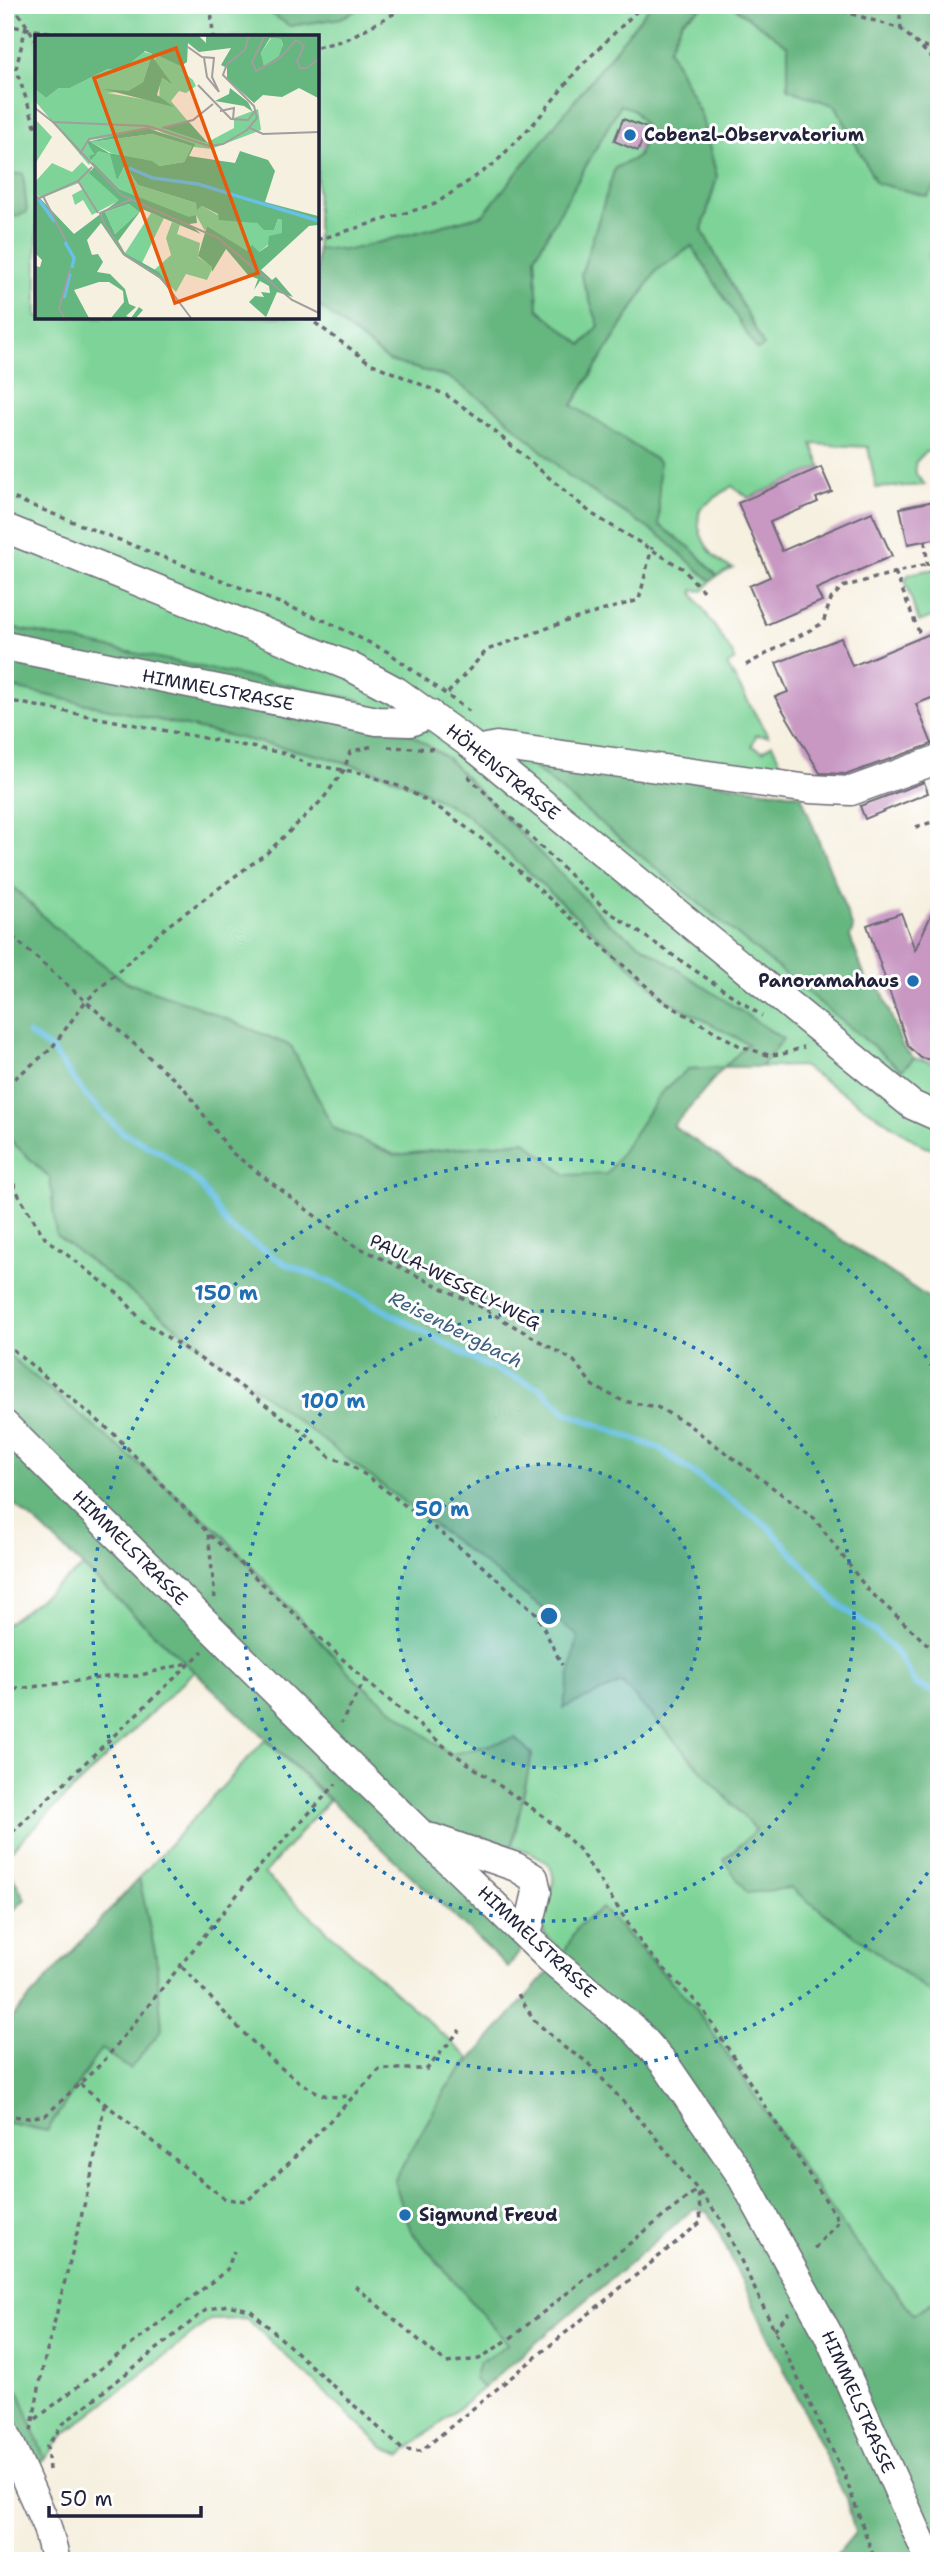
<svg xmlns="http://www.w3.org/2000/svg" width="944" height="2566" font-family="'Shantell Sans',sans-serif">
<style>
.green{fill:#7ed498;stroke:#507b6a;stroke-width:2}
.forest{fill:#66b680;stroke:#446c5e;stroke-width:2;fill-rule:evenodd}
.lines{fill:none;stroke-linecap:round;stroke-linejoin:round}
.stream{stroke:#67c0e5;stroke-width:6}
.building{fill:#c898c3}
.minor-casing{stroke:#6c6a75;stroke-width:31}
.path{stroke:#6c6a75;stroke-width:3.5;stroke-dasharray:5 5;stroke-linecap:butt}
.minor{stroke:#fff;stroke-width:28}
.ring{fill:none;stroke:#1f6fb2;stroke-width:3.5;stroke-dasharray:3.5 7}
.poi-dot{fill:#1f6fb2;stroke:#fff;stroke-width:2.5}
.labels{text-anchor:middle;stroke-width:6;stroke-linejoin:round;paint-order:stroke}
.poi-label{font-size:18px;font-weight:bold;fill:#22223b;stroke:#fff;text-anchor:start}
.street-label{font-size:18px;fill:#22223b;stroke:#fff}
.water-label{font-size:19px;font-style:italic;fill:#3e617f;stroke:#fff}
.inset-river{fill:none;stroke:#67c0e5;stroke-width:3.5}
.inset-road{fill:none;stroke:#a19e9e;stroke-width:2}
.view{fill:#e8590c;fill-opacity:0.15;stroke:#e8590c;stroke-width:3.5}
.inset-edge{fill:none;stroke:#22223b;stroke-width:3.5}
.centre{fill:#1f6fb2;stroke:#fff;stroke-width:3.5}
.ring-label{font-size:21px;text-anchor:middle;font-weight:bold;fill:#1f6fb2;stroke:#fff;stroke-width:6;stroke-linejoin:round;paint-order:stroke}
</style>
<rect width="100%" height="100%" fill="#fff"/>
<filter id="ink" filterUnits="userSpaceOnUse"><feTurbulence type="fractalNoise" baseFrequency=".0143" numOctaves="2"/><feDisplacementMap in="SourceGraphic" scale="14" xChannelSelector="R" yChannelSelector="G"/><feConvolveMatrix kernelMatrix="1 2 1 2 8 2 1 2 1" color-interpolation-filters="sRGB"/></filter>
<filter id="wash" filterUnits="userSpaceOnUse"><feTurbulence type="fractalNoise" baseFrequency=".00686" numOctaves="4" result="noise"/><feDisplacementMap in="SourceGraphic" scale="28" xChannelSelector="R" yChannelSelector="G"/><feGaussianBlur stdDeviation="1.57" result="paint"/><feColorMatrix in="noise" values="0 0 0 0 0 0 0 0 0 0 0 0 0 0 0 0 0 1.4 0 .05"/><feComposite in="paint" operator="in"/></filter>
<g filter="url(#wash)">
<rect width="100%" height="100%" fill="#f6f0e0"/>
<g class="green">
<polygon points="5,5 258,5 290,26 341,18 366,5 651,5 483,215 350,250 317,249 317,37 37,37 37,317 317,317 317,304 389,361 448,377 496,409 570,477 663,538 711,581 703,591 693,590 694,595 732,653 735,660 727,665 768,736 756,735 752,746 763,751 772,744 780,761 779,769 774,772 517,754 902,1070 914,1058 939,1064 939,1150 925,1147 802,1066 761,1067 782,1039 608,923 447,758 5,628 5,220 27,212 23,174 5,174"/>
<path d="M706,5H731L788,46V89L836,106L876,183L927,196L939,181V220L932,223L929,263L939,269V452H925L915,463L916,474L925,485L876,488L868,447L812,444L821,467L749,498L732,486L701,508C691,529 712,563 733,568L717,576L692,549L659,525V462L572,406L656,271L692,246L757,349L764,346L702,230L717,177L701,115L669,48L683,20Z"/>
<polygon points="620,105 633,109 647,128 638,157 615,168 581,275 599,326 582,345 538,309 535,257"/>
<polygon points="928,570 939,570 939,614 919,622 905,580 909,574"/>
<polygon points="5,686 326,757 381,773 416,787 467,815 667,1000 749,1044 724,1067 688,1069 661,1093 608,1174 566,1175 525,1141 395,1155 333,1128 291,1046 188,1003 126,982 52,925 5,879"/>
<path d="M5,1135L50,1178L57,1235L579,1636L564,1707L622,1683L756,1830L791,1888L939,1999V2298L913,2314L839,2221L544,1934C535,1899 587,1867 512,1846L532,1755L516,1738L450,1756L357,1681L219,1531L5,1352Z"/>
<polygon points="83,1567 194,1671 5,1856 5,1625"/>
<polygon points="265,1740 329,1800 264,1874 470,2059 447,2087 394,2181 411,2231 509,2344 474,2379 483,2388 401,2455 384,2448 247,2319 210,2320 65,2434 45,2459 5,2356 5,2122 47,2131 156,1957 139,1878"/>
</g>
<g class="forest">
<polygon points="258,5 366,5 341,18 290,26"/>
<path d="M651,5H706L683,20L669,49L701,115L717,177L702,230L764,346L757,350L692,246L656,271L572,405L659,462V525L692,549L717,576L711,581L663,538L570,477L496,409L448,377L389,361L317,304V249L350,250L483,215ZM620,105L633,109L647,129L638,157L615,168L581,275L599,326L582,345L538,309L535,257Z"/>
<polygon points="731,5 939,5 939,181 927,196 876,183 836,106 788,89 788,46"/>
<polygon points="5,174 23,174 27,212 5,220"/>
<polygon points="5,626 359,700 447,758 608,923 783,1039 761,1067 724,1067 673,1126 939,1305 939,1999 791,1888 747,1893 724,1860 756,1830 622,1683 563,1708 578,1636 56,1235 50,1178 5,1135 5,879 52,925 126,982 188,1003 291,1046 333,1128 395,1155 525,1141 566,1175 607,1174 661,1093 688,1069 724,1067 748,1044 667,1000 467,815 416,787 381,773 326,757 5,686"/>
<polygon points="517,754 801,795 853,929 850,937 869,987 879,983 902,1046 914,1058 902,1070"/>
<polygon points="5,1352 219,1531 357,1681 450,1755 515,1738 532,1754 512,1846 425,1823 522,1949 508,1967 41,1527 8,1499 5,1501"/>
<polygon points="5,1862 25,1899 5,1919"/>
<polygon points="139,1878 156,1957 162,2029 130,2069 101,2049 47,2131 5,2122 5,2025"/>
<polygon points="602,1908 695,2007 839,2221 913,2314 939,2298 939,2561 837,2561 834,2558 855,2533 846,2499 709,2212 693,2209 483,2388 474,2379 479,2363 508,2344 411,2231 394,2181 447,2087 563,1955 577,1927"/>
<polygon points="5,2356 45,2459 18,2479 5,2449"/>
</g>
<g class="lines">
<polyline class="stream" points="29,1034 51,1049 86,1096 122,1132 162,1153 199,1183 228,1227 284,1263 342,1287 484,1365 540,1388 567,1413 660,1449 769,1527 836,1602 878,1634 900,1657 915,1684 939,1695"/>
</g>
<g id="blocks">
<g class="building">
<polygon points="623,119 647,128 638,151 614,141"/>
<polygon points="821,467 832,492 816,498 818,502 770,522 782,551 872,512 892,556 816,589 822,601 766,625 749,586 770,577 738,503"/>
<polygon points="939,500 939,538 908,544 900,508"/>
<polygon points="939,630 939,695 916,704 932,744 848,774 820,773 775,697 788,692 776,663 841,638 852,666"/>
<polygon points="924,782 928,793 865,819 860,806"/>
<polygon points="939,898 939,1061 921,1058 908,1046 867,925 901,913 915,950"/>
</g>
</g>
</g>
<g filter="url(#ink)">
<use href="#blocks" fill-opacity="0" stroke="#6c6a75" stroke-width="2"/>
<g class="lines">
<defs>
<g id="minor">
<polyline points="5,528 351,667 396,691 470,744 912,1105 939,1117"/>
<polyline points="5,646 377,721 410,722 430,714"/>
<polyline points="478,750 497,746 810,789 851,791 939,759"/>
<polyline points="5,1425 352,1767 549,1958 636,2031 665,2064 740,2174 827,2332 930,2561"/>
<polyline points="432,1838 516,1867 534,1878 537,1892 527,1935"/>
<polyline points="5,2432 47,2527 56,2561"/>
</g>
</defs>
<use href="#minor" class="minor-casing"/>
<g class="path">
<polyline points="13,5 37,41"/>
<polyline points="211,5 213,37"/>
<polyline points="823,5 901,29 939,64"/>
<polyline points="899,5 901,29"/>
<polyline points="5,25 78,37"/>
<polyline points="26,26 16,69 37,131"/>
<polyline points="317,47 345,40 410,5"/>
<polyline points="923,47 939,47"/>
<polyline points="317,240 435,204 494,164 536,121 578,69 643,5"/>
<polyline points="307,317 370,363 446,395 479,418 592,514 682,568 705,593"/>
<polyline points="5,495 328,622 388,652 470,712"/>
<polyline points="925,541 928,570 939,584"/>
<polyline points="895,572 921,637"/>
<polyline points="746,665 823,623 831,599 842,587 927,564 939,565"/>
<polyline points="448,693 487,650 567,621 639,600 652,547"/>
<polyline points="5,700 288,754 306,764 362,773 404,788 444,811 490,845 664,1002 740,1046 768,1055 783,1054 804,1047"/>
<polyline points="388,747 436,749"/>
<polyline points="468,776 605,909 762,1016"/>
<polyline points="916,827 939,820"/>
<polyline points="5,930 184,1088 231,1152 352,1244 481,1307 574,1361 593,1386 623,1401 657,1407 686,1423 815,1519 867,1589 939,1655"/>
<polyline points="5,1082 14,1079 51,1049 85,1002 166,927 268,852 323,799 344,770 350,752 373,746"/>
<polyline points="5,1165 20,1198 45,1238 121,1296 141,1320 225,1375 308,1436 330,1457 348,1463 367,1476 467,1553 536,1613 562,1665"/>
<polyline points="5,1343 114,1434 208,1533 215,1598"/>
<polyline points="210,1535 365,1680 341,1723"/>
<polyline points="365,1680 450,1751 546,1818 579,1849 645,1949 702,2008 839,2221 811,2252"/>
<polyline points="5,1694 17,1689 114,1676 137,1676 188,1663"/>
<polyline points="5,1839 203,1651"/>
<path d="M182,1967C218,2004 277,2077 324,2095C332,2098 342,2096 351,2096"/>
<polyline points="518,1994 534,2020 565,2048 586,2061 651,2132 721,2219 845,2476 875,2561"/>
<polyline points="80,2084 225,2199 247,2201 288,2164 380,2069 427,2069 460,2030"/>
<polyline points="5,2115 27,2118 46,2115 103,2062 261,1865 336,1784"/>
<polyline points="355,2286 446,2363 479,2359 512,2337 698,2189"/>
<polyline points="774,2330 789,2313"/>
<polyline points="36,2419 227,2270 234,2251"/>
<polyline points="31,2431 43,2367 90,2182 105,2101"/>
<polyline points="49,2470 47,2446 64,2423 206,2310 227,2305 250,2310 403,2450 421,2451 701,2222 698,2189"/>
</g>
<use href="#minor" class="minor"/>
</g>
</g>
<circle cx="549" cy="1616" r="152" fill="#1f6fb2" fill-opacity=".12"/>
<g class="ring">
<circle cx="549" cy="1616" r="152"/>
<circle cx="549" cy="1616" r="305"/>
<path d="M939 1855A457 457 0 1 1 939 1377"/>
</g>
<g class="poi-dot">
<circle cx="630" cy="135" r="7"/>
<circle cx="913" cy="981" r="7"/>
<circle cx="405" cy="2215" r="7"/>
</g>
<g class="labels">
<g class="poi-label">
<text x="644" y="141">Cobenzl-Observatorium</text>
<text x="899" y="987" text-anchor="end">Panoramahaus</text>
<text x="419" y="2221">Sigmund Freud</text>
</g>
<g class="street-label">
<text transform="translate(218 690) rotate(11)" y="6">HIMMELSTRASSE</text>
<text transform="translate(503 772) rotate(39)" y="6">HÖHENSTRASSE</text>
<text transform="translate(455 1282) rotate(27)" y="6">PAULA-WESSELY-WEG</text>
<text transform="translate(130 1548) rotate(45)" y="6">HIMMELSTRASSE</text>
<text transform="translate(537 1942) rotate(43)" y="6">HIMMELSTRASSE</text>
<text transform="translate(858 2402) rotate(66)" y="6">HIMMELSTRASSE</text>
</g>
<g class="water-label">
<text transform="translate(456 1329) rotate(27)" y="7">Reisenbergbach</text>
</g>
</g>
<g transform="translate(35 35)">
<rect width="284" height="284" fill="#f6f0e0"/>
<path d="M236,3L246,4L248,11L245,21L229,32L226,18ZM106,16L117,19L108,47L93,56L72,58L124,67L125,46L127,43L133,47L119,26L122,20L149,29L148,37L158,45L161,51L151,58L144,56L136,66L171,108L199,93V83L223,74L226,95L176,114L159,112L122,95L55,105L59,120L54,121L63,118V115L76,119L82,146L90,130L103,150L161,168L163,174L167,171L188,183L222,188L230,195H239L243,184L247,185V199L224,217H212L172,191L170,196L161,180L154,183L84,154L56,125L54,130L0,66V54L11,63L24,53H35L73,34L85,36ZM0,84L17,102L0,129ZM117,99L157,111L149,127L124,131L76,118L56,107ZM47,127L85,165L57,180L48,165L40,170L37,160L48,154L44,148L6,163L0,158V147L17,128L37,137ZM94,169L104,177L80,199L70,177ZM116,178L129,183L107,228L90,218ZM137,187L145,190L142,199L165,208L163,222L178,232L172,245L151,239L141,257L119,235L136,220L131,203Z" fill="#7ed498"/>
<path d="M0,0H163L171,8V0H283V63L264,53L247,62L228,60L219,68L192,44V33L186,30L196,13L164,17L153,8L152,27L146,31L122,20L119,24L137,49L127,43L122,60L139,72L68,54L93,56L108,47L117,19L110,16L85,36L73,34L35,53H24L11,63L0,54ZM235,3L246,4L248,10L244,21L229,31L226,18ZM195,53L213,67L218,77L209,71L180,66L194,59ZM154,87L172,107V108L128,93ZM112,93L160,109L154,121L200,128L205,116L233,125L240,136L230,167L283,181V190L274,191L226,235L237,245L241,242L258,262L242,257L231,282L214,267L220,261L229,262L226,257L235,258L234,251L225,246L219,255L223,244L213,240L191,214L177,237V232L163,221L172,191L212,216L217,210L224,217L233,211L234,201L247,198V185L243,184L239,195H229L222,188L184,185L183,179L167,171L162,175L161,168L103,150L90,130L82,146L75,119L64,116L56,125L84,154L154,182L161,180L162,188L154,189L166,199L107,174L83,206L90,218L124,237L139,259L124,243L88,220L66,188L52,205L57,220L63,219L68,227L62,237L75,239L90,254L94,269L101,272L91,281L96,283L104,272L108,275L101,283H76L89,267L88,256L74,247H64L39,255L54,283H0V231L5,232L7,225L0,218V158L39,199L84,165L54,138L59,132L54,121L59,119L52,107ZM117,99L157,111L149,127L124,131L117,126L74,118L56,107ZM94,169L104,177L80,199L70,177Z" fill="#66b680" fill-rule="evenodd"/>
<path class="inset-river" d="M94,133L118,143L163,149L284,186M4,165L20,187M30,207L39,223L37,233M29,263L35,238"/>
<path class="inset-road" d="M230,0L217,27L221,36L245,23L261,5L269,11L262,26L265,33H272L284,23M153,12L167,22L179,23L177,42L184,57L172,42L169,23M163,50L196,84L213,85L220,76M0,73L18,87L113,91L174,111L188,109L212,95L222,83L219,71L188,40L192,29L210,15L214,0M185,76L199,73L198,84M18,87L86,160L183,203L257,265L284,278M127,93L158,85L178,69M215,93L228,99L284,97M45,119L54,104L119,92M43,146L63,178M8,161L31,206M97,164L65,178L70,190L90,220L126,243L156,283M0,165L43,146L57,132M30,283L24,274L35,234"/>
<path class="view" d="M141,13L223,238L140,268L59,43Z"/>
<rect width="284" height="284" class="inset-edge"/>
</g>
<circle cx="549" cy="1616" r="10" class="centre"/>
<g class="ring-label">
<text x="226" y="1300">150 m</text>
<text x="333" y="1408">100 m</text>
<text x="442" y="1516">50 m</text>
</g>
<rect width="944" height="2566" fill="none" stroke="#fff" stroke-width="28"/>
<path d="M49 2506v10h152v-10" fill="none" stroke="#22223b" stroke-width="3.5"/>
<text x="60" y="2506" font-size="21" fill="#22223b" stroke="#ffffff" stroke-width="5" paint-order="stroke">50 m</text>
</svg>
